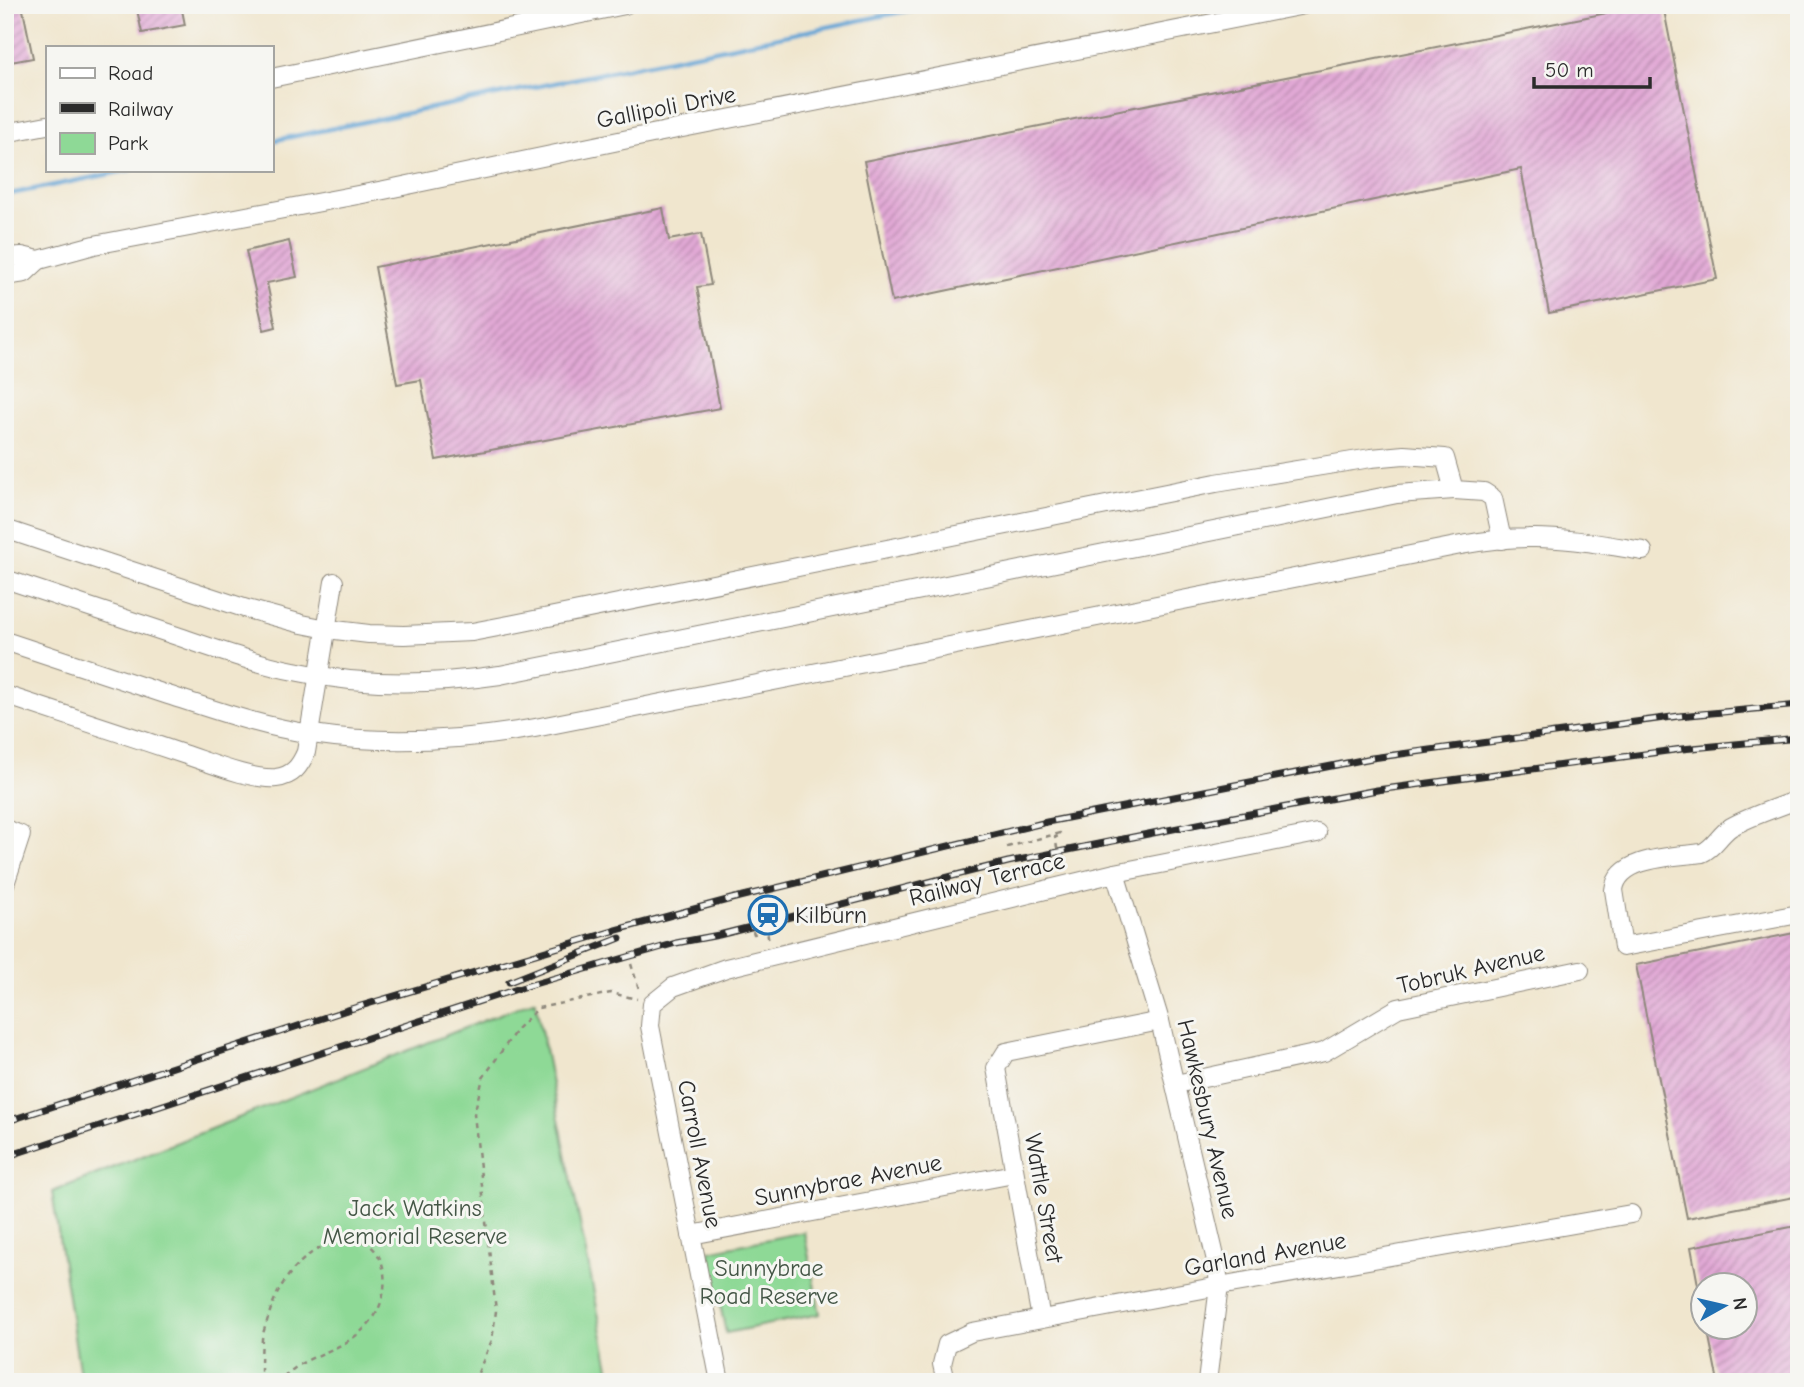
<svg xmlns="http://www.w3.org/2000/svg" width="1804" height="1387" font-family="'Comic Neue',sans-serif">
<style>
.green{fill:#8ed996;stroke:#5c8260;stroke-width:2}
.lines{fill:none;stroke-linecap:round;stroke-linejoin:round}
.stream{stroke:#60a3d4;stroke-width:4.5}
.building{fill:url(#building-hatch)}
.minor-casing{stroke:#8e887c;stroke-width:20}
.path{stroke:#8e887c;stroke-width:2.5;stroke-dasharray:5 5;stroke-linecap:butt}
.minor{stroke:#fff;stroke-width:18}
.rail-casing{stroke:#2b2b2b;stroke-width:7}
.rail{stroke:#f6f6f2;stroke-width:4.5;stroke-dasharray:13;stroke-linecap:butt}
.labels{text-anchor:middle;stroke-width:6;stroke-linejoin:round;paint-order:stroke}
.street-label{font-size:24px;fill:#2b2b2b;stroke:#f6f6f2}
.poi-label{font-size:24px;fill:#2b2b2b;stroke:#f6f6f2;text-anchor:start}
.park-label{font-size:24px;fill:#445646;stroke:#f6f6f2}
</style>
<defs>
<pattern id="building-hatch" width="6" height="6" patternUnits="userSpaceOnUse" patternTransform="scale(1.75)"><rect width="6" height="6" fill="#e2a9d6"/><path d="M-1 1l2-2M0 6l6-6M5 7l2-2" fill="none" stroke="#b78aae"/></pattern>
</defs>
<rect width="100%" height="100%" fill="#f6f6f2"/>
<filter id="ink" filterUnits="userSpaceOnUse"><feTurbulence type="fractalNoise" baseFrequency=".0143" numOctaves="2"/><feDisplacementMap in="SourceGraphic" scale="14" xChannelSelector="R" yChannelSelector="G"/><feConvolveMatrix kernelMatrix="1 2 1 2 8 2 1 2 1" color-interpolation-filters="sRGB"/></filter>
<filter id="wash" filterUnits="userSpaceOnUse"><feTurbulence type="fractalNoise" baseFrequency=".00686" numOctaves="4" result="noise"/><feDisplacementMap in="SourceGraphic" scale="28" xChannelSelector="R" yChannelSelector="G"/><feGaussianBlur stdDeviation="1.57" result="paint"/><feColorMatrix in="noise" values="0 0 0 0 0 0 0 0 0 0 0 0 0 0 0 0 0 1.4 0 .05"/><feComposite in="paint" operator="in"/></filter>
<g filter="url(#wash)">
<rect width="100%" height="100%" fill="#f0e6ce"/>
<g class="green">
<polygon points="535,1000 612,1382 81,1382 52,1192"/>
<polygon points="804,1232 820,1314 726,1333 709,1251"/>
</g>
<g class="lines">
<g class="stream">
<polyline points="271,141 935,5"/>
<polyline points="5,195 130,170"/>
</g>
</g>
<g id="blocks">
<g class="building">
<polygon points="5,5 22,5 33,58 5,63"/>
<polygon points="136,5 181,5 185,25 142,33"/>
<polygon points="1647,5 1663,5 1717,279 1549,313 1521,169 892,302 864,161"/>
<polygon points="663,208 669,240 701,234 711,285 697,287 720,408 436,460 421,380 397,384 375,267"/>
<polygon points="289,241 297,277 267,283 276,327 264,330 246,251"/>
<polygon points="1799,932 1799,1196 1687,1218 1636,965"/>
<polygon points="1796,1226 1799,1238 1799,1382 1718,1382 1707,1327 1745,1327 1745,1285 1698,1285 1691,1247"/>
</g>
</g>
</g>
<g filter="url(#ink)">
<use href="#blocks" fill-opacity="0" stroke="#8e887c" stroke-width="2"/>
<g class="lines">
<defs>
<g id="minor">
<polyline points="271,78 625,5"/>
<polyline points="5,133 47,125"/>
<polyline points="5,257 22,256 39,260 94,245 384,190 657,133 1304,5"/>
<polyline points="5,276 25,273 39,260"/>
<polyline points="5,529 247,609 302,624 327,629 369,634 404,635 472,632 514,624 1216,483 1371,458 1404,455 1445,458 1454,490 1484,492 1493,498 1502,540"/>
<path d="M5,579C62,598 120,617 177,636C215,649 254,663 294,671C361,686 432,685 500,675L1397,494L1454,490"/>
<path d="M5,641C59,659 113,677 168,695C215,710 262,727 312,734C386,745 461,741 535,728L1461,545C1483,541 1505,538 1528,538C1567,537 1605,545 1643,551"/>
<path d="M5,695C65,715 124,734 183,754C208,762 250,780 276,778C293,776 300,766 306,752L334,582"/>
<path d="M1799,799C1777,808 1752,815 1731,827C1720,834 1714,848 1702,853C1675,857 1618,856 1614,890L1623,947L1799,914"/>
<polyline points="5,829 21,835 5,884"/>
<polyline points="1115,873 1160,1021 1217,1265 1219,1286 1207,1382"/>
<polyline points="1176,1084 1324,1052 1398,1008 1580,970"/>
<polyline points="691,1235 1014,1174"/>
<polyline points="1041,1319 996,1068 1006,1052 1160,1021"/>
<polyline points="720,1382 650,1026 652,1004 673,987 726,968 1115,873 1317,833"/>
<polyline points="946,1382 942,1364 947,1344 972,1332 1219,1286 1631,1214"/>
</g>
</defs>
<use href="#minor" class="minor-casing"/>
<g class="path">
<polyline points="1007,847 1060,833 1060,836 1055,837 1061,868"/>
<polyline points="753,931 754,934 767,930 769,942"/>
<polyline points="631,964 640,992"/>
<path d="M261,1382C261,1367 261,1353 262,1339C263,1332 266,1325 268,1318C276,1290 291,1266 316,1250C328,1243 343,1236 357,1239C392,1249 390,1298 371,1321C352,1344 333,1348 308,1360C297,1365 287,1374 277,1382"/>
<polyline points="474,1382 492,1340 496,1311 474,1114 483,1078 517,1029 538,1008 611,993 637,999"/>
</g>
<use href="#minor" class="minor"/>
<defs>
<g id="rail">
<polyline points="509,982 620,938"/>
<polyline points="5,1122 344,1011 613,931 731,899 1047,822 1372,758 1679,716 1799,705"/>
<polyline points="5,1157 517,989 676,943 719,935 1008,862 1228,818 1377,790 1682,749 1799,738"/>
</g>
</defs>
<use href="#rail" class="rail-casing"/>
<use href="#rail" class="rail"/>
</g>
</g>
<defs>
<symbol id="station-ring" viewBox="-11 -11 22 22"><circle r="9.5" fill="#f6f6f2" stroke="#1f6fb2" stroke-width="1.5"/><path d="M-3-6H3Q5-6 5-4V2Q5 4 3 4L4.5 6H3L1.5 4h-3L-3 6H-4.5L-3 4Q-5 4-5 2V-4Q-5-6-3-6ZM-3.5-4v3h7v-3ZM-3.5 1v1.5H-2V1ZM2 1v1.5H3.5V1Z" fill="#1f6fb2"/></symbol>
</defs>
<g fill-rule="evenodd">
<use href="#station-ring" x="746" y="893" width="44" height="44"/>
</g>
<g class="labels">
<g class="street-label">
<text transform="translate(666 107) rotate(-11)" y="8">Gallipoli Drive</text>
<text transform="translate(987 879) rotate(-14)" y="8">Railway Terrace</text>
<text transform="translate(1471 969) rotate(-13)" y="8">Tobruk Avenue</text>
<text transform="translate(1208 1119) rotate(77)" y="8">Hawkesbury Avenue</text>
<text transform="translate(700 1154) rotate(79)" y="8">Carroll Avenue</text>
<text transform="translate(848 1180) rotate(-11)" y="8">Sunnybrae Avenue</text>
<text transform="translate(1044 1198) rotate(80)" y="8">Wattle Street</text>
<text transform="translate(1265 1254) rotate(-10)" y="8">Garland Avenue</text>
</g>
<g class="poi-label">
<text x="795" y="923">Kilburn</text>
</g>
<g class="park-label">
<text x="415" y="1216">Jack Watkins<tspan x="415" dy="28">Memorial Reserve</tspan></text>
<text x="769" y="1276">Sunnybrae<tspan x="769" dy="28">Road Reserve</tspan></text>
</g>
</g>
<rect width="1804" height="1387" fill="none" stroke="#f6f6f2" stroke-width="28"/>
<rect x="46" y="46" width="228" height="126" fill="#f6f6f2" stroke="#a5a5a2" stroke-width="2"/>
<rect x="60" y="68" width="35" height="10" fill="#ffffff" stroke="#a5a5a2" stroke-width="2"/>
<text x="108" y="80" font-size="21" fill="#2b2b2b">Road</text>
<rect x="60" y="103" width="35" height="10" fill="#2b2b2b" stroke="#a5a5a2" stroke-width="2"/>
<text x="108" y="116" font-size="21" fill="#2b2b2b">Railway</text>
<rect x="60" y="133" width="35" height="21" fill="#8ed996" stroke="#a5a5a2" stroke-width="2"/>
<text x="108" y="150" font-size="21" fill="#2b2b2b">Park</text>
<g transform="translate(1724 1306) rotate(82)"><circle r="33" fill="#f6f6f2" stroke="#a5a5a2" stroke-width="2"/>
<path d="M0-5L12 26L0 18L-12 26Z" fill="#1f6fb2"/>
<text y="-10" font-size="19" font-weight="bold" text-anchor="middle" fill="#2b2b2b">N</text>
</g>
<path d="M1534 77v10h116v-10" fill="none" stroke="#2b2b2b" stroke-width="3.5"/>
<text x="1545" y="77" font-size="21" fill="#2b2b2b" stroke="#f6f6f2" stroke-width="5" paint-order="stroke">50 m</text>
</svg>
